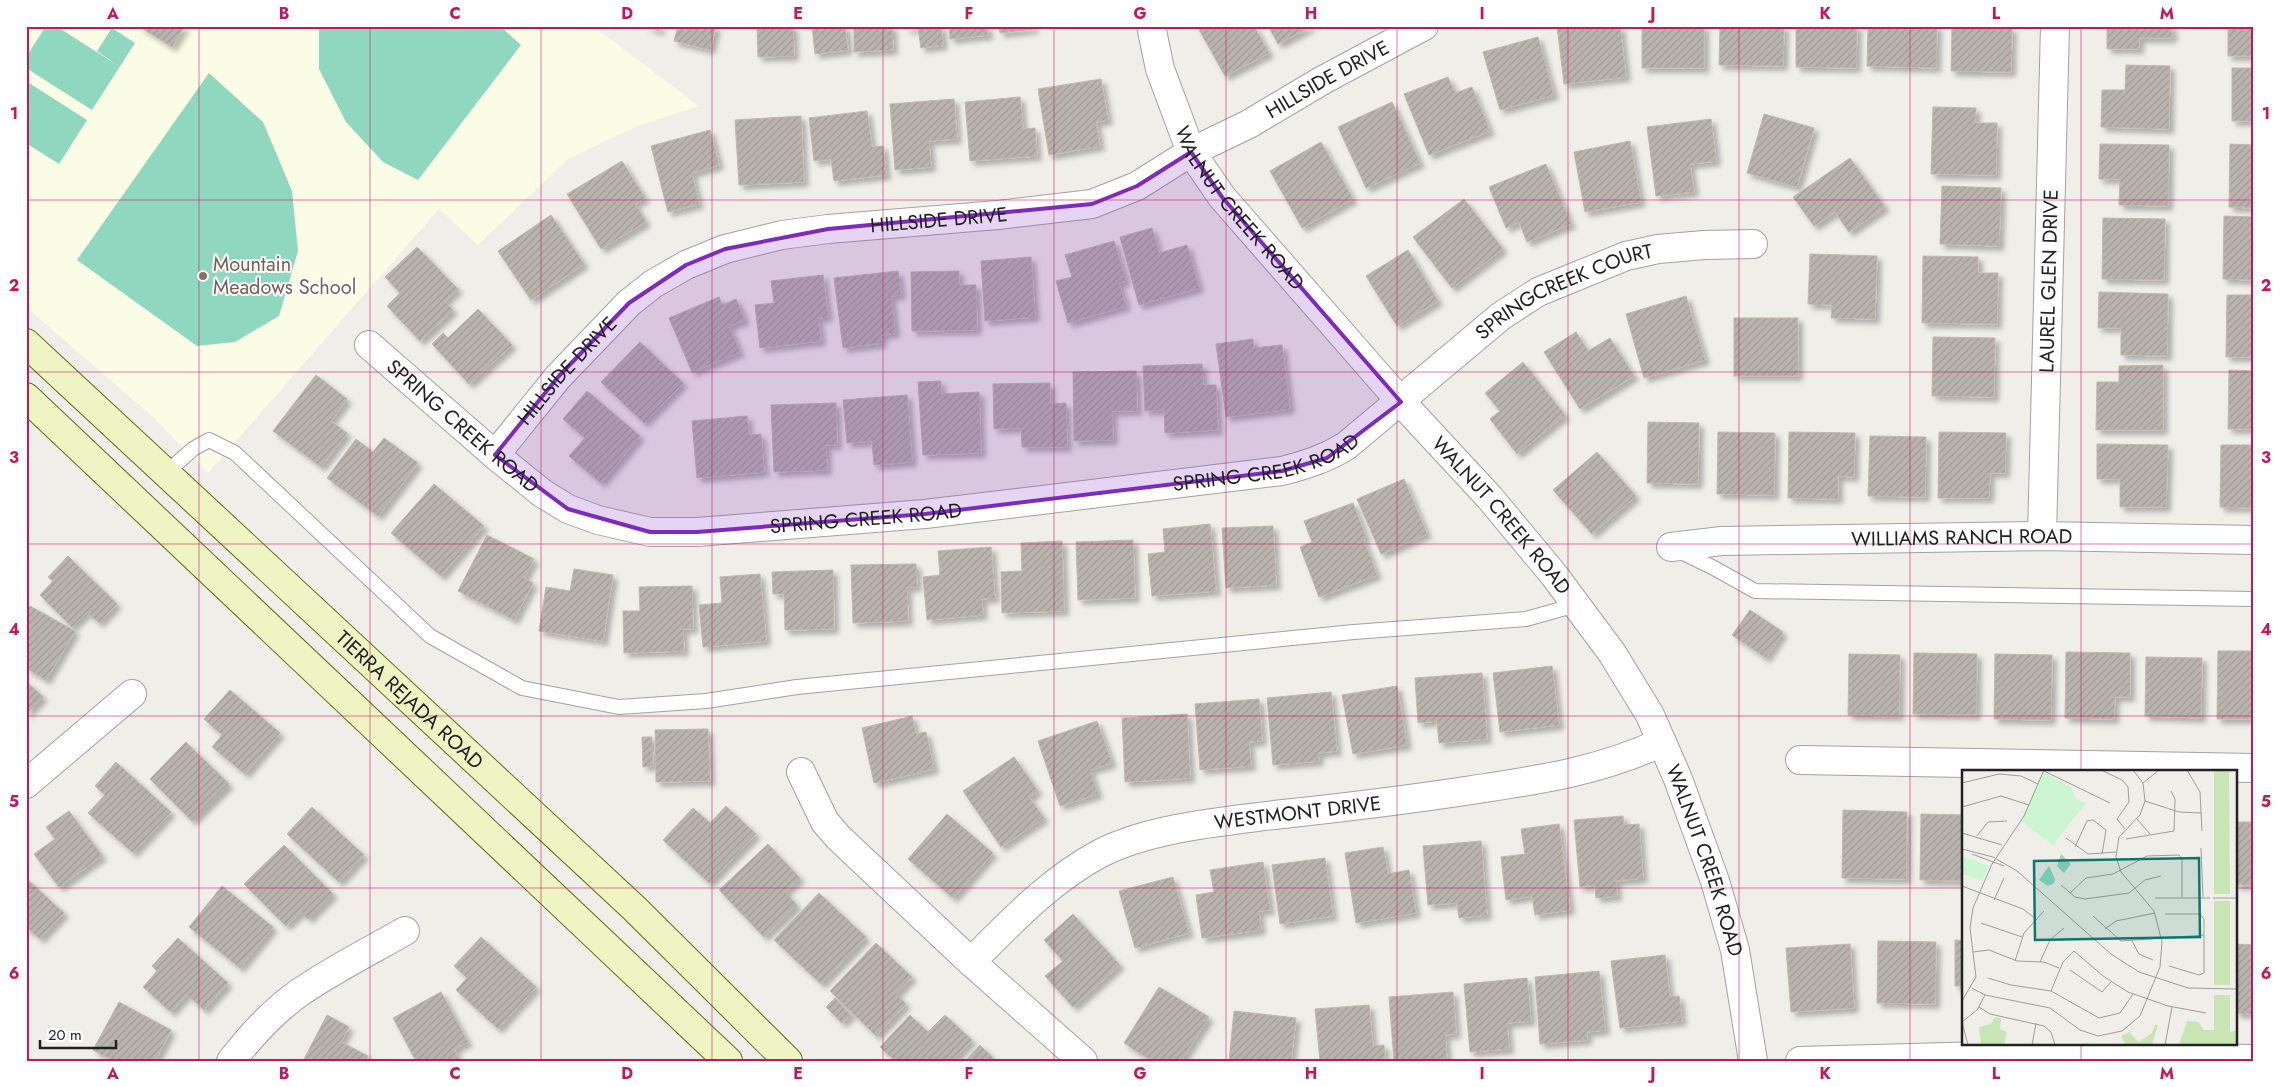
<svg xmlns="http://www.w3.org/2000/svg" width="2280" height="1087" font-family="Jost,sans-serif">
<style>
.education{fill:#fbfce6}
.pitch{fill:#90d7c0}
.building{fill:url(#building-hatch);stroke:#c1b7ad;filter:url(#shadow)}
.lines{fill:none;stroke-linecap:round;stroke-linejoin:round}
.service-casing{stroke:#a2a2a2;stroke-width:16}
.minor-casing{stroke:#a2a2a2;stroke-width:30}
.tertiary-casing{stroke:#a2a2a2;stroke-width:30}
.secondary-casing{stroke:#5f6f11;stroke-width:30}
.service{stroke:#fff;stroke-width:14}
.minor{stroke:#fff;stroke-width:28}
.tertiary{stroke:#fff;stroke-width:28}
.secondary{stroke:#eef4c3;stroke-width:28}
.marked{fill:#7b2cbf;fill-opacity:0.2;stroke:#7b2cbf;stroke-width:4;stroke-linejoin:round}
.grid{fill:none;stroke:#c2185b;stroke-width:1;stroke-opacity:0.55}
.education-dot{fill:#8d6e63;stroke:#fff;stroke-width:2}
.labels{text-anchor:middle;stroke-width:4;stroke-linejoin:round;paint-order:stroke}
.street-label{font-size:20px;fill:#212121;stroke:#fff}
.education-label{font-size:20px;fill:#785e54;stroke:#fff;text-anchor:start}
.inset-road{fill:none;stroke:#9d9c99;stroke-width:1}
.view{fill:#0f766e;fill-opacity:0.15;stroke:#0f766e;stroke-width:2.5}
.inset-edge{fill:none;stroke:#212121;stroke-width:2.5}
.neatline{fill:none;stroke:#c2185b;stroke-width:2}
.grid-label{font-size:16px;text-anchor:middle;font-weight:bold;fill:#c2185b}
</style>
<defs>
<pattern id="building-hatch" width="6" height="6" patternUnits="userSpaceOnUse" patternTransform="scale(1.25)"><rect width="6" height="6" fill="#bab4af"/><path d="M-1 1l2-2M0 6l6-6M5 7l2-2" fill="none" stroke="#a09a96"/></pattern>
<filter id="shadow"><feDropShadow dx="4.5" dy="4.5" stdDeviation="2.5" flood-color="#0004"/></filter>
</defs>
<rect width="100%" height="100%" fill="#f0eee9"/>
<polygon class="education" points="26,26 593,26 699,106 635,127 568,159 478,245 439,209 208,473 153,417 26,307"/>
<g class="pitch">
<polygon points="46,26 56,26 117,65 97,51 112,28 135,43 92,110 26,68 26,57"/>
<polygon points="319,26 500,26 521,45 418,180 383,162 346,122 319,69"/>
<polygon points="209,73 263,122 292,191 298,251 279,316 235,342 197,346 77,260"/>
<polygon points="26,81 87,120 59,164 26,143"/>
</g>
<g class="building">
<polygon points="138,26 185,26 172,47"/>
<polygon points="645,26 661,26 659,31"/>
<polygon points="678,26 716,26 710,50 674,41"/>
<polygon points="757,26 793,26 794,56 758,57"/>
<polygon points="812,26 845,26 848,50 815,54"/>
<polygon points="854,26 892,26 893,50 854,52"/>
<polygon points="906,26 941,26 943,45 921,48 918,28 906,29"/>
<polygon points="949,26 987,26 988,35 950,39"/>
<polygon points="999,26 1034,26 1034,29 1000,33"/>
<polygon points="1197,26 1254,26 1269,53 1225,76"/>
<polygon points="1268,26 1312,26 1278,44"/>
<polygon points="1557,26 1620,26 1626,77 1564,84"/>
<rect x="1642" y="26" width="62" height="42"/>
<polygon points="1720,26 1784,26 1783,66 1719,65"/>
<polygon points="1796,26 1857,26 1856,68 1796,67"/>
<polygon points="1868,26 1937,26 1936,68 1867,66"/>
<polygon points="1952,26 2012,28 2011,72 1951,71"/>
<polygon points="2107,26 2172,26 2172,38 2139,38 2139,49 2107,49"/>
<rect x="2228" y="26" width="26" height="30"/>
<polygon points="1538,37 1554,95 1500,110 1483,52"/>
<polygon points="2126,65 2170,66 2169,129 2101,127 2102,90 2125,90"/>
<rect x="2232" y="68" width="22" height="53"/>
<polygon points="1448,77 1455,93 1472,87 1490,131 1429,155 1404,94"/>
<polygon points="1101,79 1108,120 1096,122 1100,146 1049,155 1038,89"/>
<polygon points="1020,97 1023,129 1035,128 1037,156 970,161 965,102"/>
<polygon points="954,99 957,139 929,141 931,167 895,170 890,104"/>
<polygon points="1392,102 1420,163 1366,188 1338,127"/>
<polygon points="1933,107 1976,108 1975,123 1997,123 1996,175 1931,174"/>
<polygon points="867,111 872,147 883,146 886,175 834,181 831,159 814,161 809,118"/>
<polygon points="1764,114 1814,128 1797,187 1747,173"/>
<polygon points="801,116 804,182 739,185 735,120"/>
<polygon points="1711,119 1716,161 1690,164 1694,192 1656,196 1647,127"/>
<polygon points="710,130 719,165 692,173 699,204 668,212 651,146"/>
<polygon points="1630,141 1641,202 1585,212 1574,152"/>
<polygon points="1321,142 1353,199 1302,228 1270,171"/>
<polygon points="2100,144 2169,145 2168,206 2119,205 2120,179 2099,179"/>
<polygon points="2230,144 2254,145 2254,208 2229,207"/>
<polygon points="1850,158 1885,207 1849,232 1835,212 1814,226 1793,197"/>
<polygon points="622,161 645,198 635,204 646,222 601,249 567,194"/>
<polygon points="1546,164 1571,224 1527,242 1519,222 1506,228 1489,187"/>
<polygon points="1942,186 2001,188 1999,246 1940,244"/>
<polygon points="1464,199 1503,249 1452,288 1413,237"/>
<polygon points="551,215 584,264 531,300 498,251"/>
<polygon points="2224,216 2254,217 2254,280 2223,279"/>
<polygon points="2103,218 2165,219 2164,280 2102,279"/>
<polygon points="1152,228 1159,253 1187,245 1199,288 1139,305 1120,237"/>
<polygon points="1114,241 1126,281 1119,283 1126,306 1068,323 1056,281 1072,277 1065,255"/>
<polygon points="417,247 458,289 445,301 453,310 420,341 387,306 400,293 385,277"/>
<polygon points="1408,250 1438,301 1397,326 1366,276"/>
<polygon points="1810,254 1877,256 1875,319 1831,318 1832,305 1808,304"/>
<polygon points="1923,256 1978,257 1978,273 1998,273 1997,324 1922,323"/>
<polygon points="1031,257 1035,317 985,321 981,261"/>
<polygon points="898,271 901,295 891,296 895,333 881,335 882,343 843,348 834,278"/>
<polygon points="959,271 959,285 976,285 977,330 912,331 911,272"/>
<polygon points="823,275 828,317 818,318 821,341 760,348 755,305 774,303 771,281"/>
<polygon points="2099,292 2168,294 2167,356 2121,355 2121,328 2098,328"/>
<polygon points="2227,295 2254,295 2254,357 2226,357"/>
<polygon points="1686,296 1705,360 1644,378 1626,314"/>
<polygon points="719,297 722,305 736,299 745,320 729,326 740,352 692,372 669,318"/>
<polygon points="478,309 512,345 469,384 432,344 443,333 448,338"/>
<rect x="1734" y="318" width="64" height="58"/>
<polygon points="1576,332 1588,351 1610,338 1634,376 1580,409 1544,352"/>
<polygon points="1933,337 1995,338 1994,397 1932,396"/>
<polygon points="1253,339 1254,348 1282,345 1290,409 1226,417 1216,344"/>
<polygon points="640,342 683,383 644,423 601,382"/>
<polygon points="1523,362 1565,415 1517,454 1490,419 1500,411 1485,393"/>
<polygon points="1202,364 1203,385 1216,385 1218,430 1165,433 1164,410 1145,411 1143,366"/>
<polygon points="2163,365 2163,430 2096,430 2097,382 2119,382 2119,366"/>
<polygon points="2229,370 2254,371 2254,429 2228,429"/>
<polygon points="1136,371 1137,411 1112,411 1113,440 1074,441 1073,372"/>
<polygon points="316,375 347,399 331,421 347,433 321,467 273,431"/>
<polygon points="941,381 941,394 979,392 981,453 923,455 918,382"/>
<polygon points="1050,383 1050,404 1066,403 1067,447 1022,447 1021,428 994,429 993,384"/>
<polygon points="587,391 640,436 601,483 569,456 585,438 563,419"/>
<polygon points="907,395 912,462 874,465 872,441 847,443 843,400"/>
<polygon points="836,403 837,445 826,445 827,470 774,472 771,405"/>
<polygon points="747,416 749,435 761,434 764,472 697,478 692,421"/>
<polygon points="1648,422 1699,423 1698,484 1647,483"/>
<polygon points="1718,432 1775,433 1774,495 1717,494"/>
<polygon points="1789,432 1855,433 1854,477 1838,476 1838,499 1788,498"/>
<polygon points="1939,432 2006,433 2005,473 1990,473 1989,498 1938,498"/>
<polygon points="1870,436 1926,437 1925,497 1868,496"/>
<polygon points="384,438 418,463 378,516 327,478 356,439 373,452"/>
<polygon points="2097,444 2168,445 2166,507 2120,507 2120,479 2097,479"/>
<polygon points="2221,445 2254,445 2254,508 2220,507"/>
<polygon points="1597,452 1636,496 1592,534 1553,490"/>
<polygon points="1404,479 1427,534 1381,554 1357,499"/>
<polygon points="434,484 484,526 441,576 391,533"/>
<polygon points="1353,503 1366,537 1363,538 1377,575 1319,597 1300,547 1312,542 1304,521"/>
<polygon points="1210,524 1216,591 1152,596 1148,554 1165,552 1163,529"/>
<polygon points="1273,526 1276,585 1226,588 1222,528"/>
<polygon points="487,535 534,559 524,578 533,583 514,620 458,591"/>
<polygon points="1133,540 1135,598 1078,600 1076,542"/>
<polygon points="1062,541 1064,611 1002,613 1001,572 1022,571 1021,543"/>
<polygon points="991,547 995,598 982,599 983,615 927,620 923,577 940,575 938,551"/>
<polygon points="68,556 117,604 99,623 87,612 72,627 40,595 53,581 48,577"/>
<polygon points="916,564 917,587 907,587 908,621 853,623 851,565"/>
<polygon points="574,569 613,575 603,641 539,631 546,587 570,591"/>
<polygon points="833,570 834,629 785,630 784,594 773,594 772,572"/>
<polygon points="760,574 766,641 703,647 699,605 722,603 720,577"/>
<polygon points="692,586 693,629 683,629 684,651 624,653 623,611 640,611 639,587"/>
<polygon points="30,606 75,631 46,680 26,668 26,613"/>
<polygon points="1750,610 1783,632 1766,658 1732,635"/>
<polygon points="2218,651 2254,651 2254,719 2217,719"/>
<polygon points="2066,652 2130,653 2130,697 2115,697 2114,719 2065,718"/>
<polygon points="1914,653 1977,654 1976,715 1913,714"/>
<polygon points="1849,654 1900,655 1899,716 1848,715"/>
<polygon points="1995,654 2052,655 2051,720 1994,719"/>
<polygon points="2146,657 2202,658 2201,718 2145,716"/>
<polygon points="1552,666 1559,725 1500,732 1493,673"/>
<polygon points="1482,673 1487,739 1439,743 1437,721 1418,723 1415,678"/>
<polygon points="26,681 43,697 26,714"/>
<polygon points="1397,686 1407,745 1353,754 1342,695"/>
<polygon points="230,690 280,733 245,774 212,747 222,735 204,719"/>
<polygon points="1331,692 1337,751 1318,753 1319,761 1273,765 1267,698"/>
<polygon points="1259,699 1262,741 1249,742 1251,766 1200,770 1195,704"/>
<polygon points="1187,714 1190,778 1125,782 1122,718"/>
<polygon points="912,716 916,734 926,732 934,769 874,783 862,728"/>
<polygon points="1097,721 1112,763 1090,770 1098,794 1060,806 1038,741"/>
<polygon points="708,729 710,781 656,782 655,730"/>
<polygon points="642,737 652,737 653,766 643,767"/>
<polygon points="186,742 229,784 192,821 150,779"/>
<polygon points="1014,757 1038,791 1029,797 1044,818 1001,847 963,791"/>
<polygon points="116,762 171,812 133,853 88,813 105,795 95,786"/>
<polygon points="726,806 756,834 709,883 663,840 693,808 710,823"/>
<polygon points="312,807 364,855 339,882 287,834"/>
<polygon points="1843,810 1907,812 1906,879 1842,878"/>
<polygon points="69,811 102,856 59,887 34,854 55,839 46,827"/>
<polygon points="947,814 993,853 953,898 908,859"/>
<polygon points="1921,814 1964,815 1964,881 1920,880"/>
<polygon points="1623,816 1624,825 1639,824 1643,878 1616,881 1617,896 1596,898 1595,885 1580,887 1574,820"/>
<rect x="2236" y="822" width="18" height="63"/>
<polygon points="1559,824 1570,910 1535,915 1532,896 1506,900 1501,857 1525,854 1521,829"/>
<polygon points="1481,841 1487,915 1459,918 1457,903 1428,905 1423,846"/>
<polygon points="768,844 800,878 785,892 797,905 764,937 719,890"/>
<polygon points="284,845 333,894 308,919 301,912 286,926 244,884"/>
<polygon points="1383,847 1388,874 1409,870 1416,913 1356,923 1345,853"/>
<polygon points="1325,858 1333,916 1280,924 1272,865"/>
<polygon points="1263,862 1270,910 1259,911 1261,930 1202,938 1196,895 1214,892 1210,870"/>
<polygon points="1173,877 1189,933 1135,948 1119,891"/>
<polygon points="26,878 64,913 40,939 29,929 26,932"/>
<polygon points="222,886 273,927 240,968 189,927"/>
<polygon points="819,893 866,937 821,984 774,940"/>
<polygon points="1073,914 1120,965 1073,1007 1045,976 1063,961 1044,940"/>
<polygon points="481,937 536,987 498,1029 456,990 467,978 454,966"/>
<polygon points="178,938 228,983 204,1010 187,994 171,1012 143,987 157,971 152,966"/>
<polygon points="1955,940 1964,941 1964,986 1955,986"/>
<polygon points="1878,941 1936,942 1935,1004 1877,1003"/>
<polygon points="876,943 912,977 896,994 906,1004 876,1036 830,991"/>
<polygon points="1850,944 1854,1008 1791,1012 1786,948"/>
<polygon points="2236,944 2254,945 2254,1014 2236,1013"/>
<polygon points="1665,955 1670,997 1679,996 1682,1021 1620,1028 1611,961"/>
<polygon points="1599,971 1605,1030 1587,1032 1587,1040 1540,1044 1535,977"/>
<polygon points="1527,978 1531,1021 1507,1023 1509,1049 1470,1052 1464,984"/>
<polygon points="1159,987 1209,1017 1181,1061 1152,1061 1124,1043"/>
<polygon points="441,992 468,1042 454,1049 460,1061 416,1061 393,1018"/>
<polygon points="1453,992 1456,1034 1445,1035 1447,1059 1394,1061 1389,997"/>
<polygon points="835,998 851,1015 842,1023 826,1007"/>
<polygon points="119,1002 171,1030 155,1061 114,1061 93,1050"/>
<polygon points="1369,1005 1373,1046 1384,1045 1385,1061 1320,1061 1315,1009"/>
<polygon points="1234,1011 1296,1018 1291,1061 1229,1061"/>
<polygon points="327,1015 349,1027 341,1042 368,1056 366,1061 303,1061"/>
<polygon points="910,1015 928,1032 945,1015 972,1040 952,1061 895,1061 880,1047"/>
<polygon points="980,1045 996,1061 965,1061"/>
</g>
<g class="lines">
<defs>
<g id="service">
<polyline points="167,472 193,449 209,440 235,453 430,636 522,688 619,707 706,701 797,687 1354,632 1526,619 1576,605"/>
<polyline points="1677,550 1714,568 1755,591 2254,599"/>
</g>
<g id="minor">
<path id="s1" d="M369,345L495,455L542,493L568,509L598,520L650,532H697L925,514L1282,471C1305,465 1325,459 1346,446L1501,316L1538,292L1626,256L1658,249L1704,245L1753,244"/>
<path id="s2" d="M495,455L558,377L629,303L653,284L686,265L725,249L782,235L828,229L998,215L1092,204L1137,186L1191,152L1249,124L1323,80L1424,26"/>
<path id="s3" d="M2042,536L2055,26"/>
<path id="s4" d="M1671,547L1722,541L2042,536L2254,540"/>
<polyline points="1800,760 2254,768"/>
<polyline points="801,772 825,822 839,838 971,962 1083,1061"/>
<polyline points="26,784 132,694"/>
<path id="s5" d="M971,962C1011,922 1050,880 1101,853C1150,828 1219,822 1274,815C1340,808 1406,800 1472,790C1538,780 1601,771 1662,742"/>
<path d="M231,1061C251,1036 272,1012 299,993C332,970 370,951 405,931"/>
<polyline points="1800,1061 2022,1055 2254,1059"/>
</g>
<g id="tertiary">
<path id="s6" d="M1151,26L1160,69L1191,152L1222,197L1401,402L1490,498L1554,575L1612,653L1650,715L1678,779L1715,881L1735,950L1753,1061"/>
</g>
<g id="secondary">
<path id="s7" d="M26,343L634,908L788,1061"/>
<polyline points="26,397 728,1061"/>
</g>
</defs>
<use href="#service" class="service-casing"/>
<use href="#minor" class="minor-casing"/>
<use href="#tertiary" class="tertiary-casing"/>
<use href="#secondary" class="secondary-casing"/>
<use href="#service" class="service"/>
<use href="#minor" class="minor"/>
<use href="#tertiary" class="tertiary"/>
<use href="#secondary" class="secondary"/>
</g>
<path class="marked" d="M1191,152L1222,197L1401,402L1327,458L1282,471L925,514L697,532H650L568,509L495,455L558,377L629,303L686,265L725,249L828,229L1092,204L1137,186Z"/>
<path class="grid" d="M199,26V1061M370,26V1061M541,26V1061M712,26V1061M883,26V1061M1054,26V1061M1226,26V1061M1397,26V1061M1568,26V1061M1739,26V1061M1910,26V1061M2081,26V771M26,200H2254M26,372H2254M26,544H2254M26,716H2254M26,888H1964M2236,888H2254M2081,1043V1061"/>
<circle class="education-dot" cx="203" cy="276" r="5"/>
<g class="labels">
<g class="street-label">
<text dy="7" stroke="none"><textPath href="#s2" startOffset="951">HILLSIDE DRIVE</textPath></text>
<text dy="7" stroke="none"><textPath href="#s6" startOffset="206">WALNUT CREEK ROAD</textPath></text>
<text dy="7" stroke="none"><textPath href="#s2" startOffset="530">HILLSIDE DRIVE</textPath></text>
<text dy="7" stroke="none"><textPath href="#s3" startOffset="255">LAUREL GLEN DRIVE</textPath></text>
<text dy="7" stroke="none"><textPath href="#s1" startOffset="1318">SPRINGCREEK COURT</textPath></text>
<text dy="7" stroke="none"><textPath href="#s2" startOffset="111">HILLSIDE DRIVE</textPath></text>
<text dy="7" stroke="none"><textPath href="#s1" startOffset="124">SPRING CREEK ROAD</textPath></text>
<text dy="7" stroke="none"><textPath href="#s1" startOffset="965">SPRING CREEK ROAD</textPath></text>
<text dy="7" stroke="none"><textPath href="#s6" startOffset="611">WALNUT CREEK ROAD</textPath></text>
<text dy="7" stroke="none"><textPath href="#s1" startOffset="560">SPRING CREEK ROAD</textPath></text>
<text dy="7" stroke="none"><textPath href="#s4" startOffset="291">WILLIAMS RANCH ROAD</textPath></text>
<text dy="7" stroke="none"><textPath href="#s7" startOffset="524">TIERRA REJADA ROAD</textPath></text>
<text dy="7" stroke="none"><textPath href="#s5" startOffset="372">WESTMONT DRIVE</textPath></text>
<text dy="7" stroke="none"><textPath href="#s6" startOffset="1016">WALNUT CREEK ROAD</textPath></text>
</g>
<g class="education-label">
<text x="213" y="271">Mountain<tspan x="213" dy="23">Meadows School</tspan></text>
</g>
</g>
<g transform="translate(1962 770)">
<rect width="275" height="275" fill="#f0eee9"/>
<path d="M252,0H267L268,124H252ZM252,131H268V215H252ZM252,225H268V262L275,260V275H217L225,251L236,252L242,260H252ZM33,247L39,248L38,259L45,262L42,275H19L17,257L29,254ZM193,255H196L190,275H164L159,266L167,262L177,272L190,263Z" fill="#c9e5b5"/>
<path d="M81,2L110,18L113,28L124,33L91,75L59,51ZM0,86L27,96L20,111L0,104Z" fill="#ccf5d2"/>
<path d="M99,84L109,94L102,103L95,96ZM87,96L93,109L92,113L86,116L77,110Z" fill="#90d7c0"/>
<path class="inset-road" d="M139,0L160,10L166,17L167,32L155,49L163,59M225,0L238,22L240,61M82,1L148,33M0,13L37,4L59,6L76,14M181,13L197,0M183,31L217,42L239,43M0,37L39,26L67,35M175,49L188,64M0,63L40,75M15,66L26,52L45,51M104,68L126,84L154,82M164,69L212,61L213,29L209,21M113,77L125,51L131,50L144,60L140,84M239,78L241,127M0,79L31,87L55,101L149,184L177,202L226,218L275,219M10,84L42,96M99,115L113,127L123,129L167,123L183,110L199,106M0,116L61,139L74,149M108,123L124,108L151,104L185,86L217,85L220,89V127M193,128H248M251,128H275M32,130L42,108M203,144H238L242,149V203L237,205L207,196M131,146L159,171L242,165M19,153L60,167M143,159L154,151L193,143M170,171L177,184L191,190M11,182L27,180L55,191L82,192L97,198M53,191L62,163L82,141M78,192L88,170L102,158M108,200L140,222L149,212M26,208L49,215L89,221L137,248L158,243L171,224M10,218L23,225L88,238L118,260L136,266L160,261L178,246L198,197L200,172L192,141L159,102L154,87L157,67L178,45L183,31L181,13L171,0M89,221L101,192L112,181L141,206L166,222L206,236L244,243M0,231L14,207L8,158L11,138L30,94L62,46L82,0M17,237L28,244L82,256L89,262L93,275M0,252L15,240L23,225M0,252L6,275M70,275L74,253M203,275L210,237"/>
<path class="view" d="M237,88L238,167L73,170L72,91Z"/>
<rect width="275" height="275" class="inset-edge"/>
</g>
<rect width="2280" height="1087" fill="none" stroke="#ffffff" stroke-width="55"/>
<path d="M40 1040v8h76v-8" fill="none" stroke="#212121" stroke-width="2.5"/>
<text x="48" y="1040" font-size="15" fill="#212121" stroke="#ffffff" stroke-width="4" paint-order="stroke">20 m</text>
<rect x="28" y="28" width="2224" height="1032" class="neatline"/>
<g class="grid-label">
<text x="113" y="19">A</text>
<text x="284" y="19">B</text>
<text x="455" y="19">C</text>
<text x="627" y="19">D</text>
<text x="798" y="19">E</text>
<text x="969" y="19">F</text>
<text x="1140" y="19">G</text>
<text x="1311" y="19">H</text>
<text x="1482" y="19">I</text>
<text x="1653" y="19">J</text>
<text x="1825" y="19">K</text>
<text x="1996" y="19">L</text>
<text x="2167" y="19">M</text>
<text x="14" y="119">1</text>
<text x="2266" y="119">1</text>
<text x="14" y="291">2</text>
<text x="2266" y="291">2</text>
<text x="14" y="463">3</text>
<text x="2266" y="463">3</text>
<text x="14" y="635">4</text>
<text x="2266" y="635">4</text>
<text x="14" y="807">5</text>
<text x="2266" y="807">5</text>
<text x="14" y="979">6</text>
<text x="2266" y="979">6</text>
<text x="113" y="1079">A</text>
<text x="284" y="1079">B</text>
<text x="455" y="1079">C</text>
<text x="627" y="1079">D</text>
<text x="798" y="1079">E</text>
<text x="969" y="1079">F</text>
<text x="1140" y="1079">G</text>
<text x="1311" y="1079">H</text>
<text x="1482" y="1079">I</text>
<text x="1653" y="1079">J</text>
<text x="1825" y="1079">K</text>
<text x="1996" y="1079">L</text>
<text x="2167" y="1079">M</text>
</g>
</svg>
